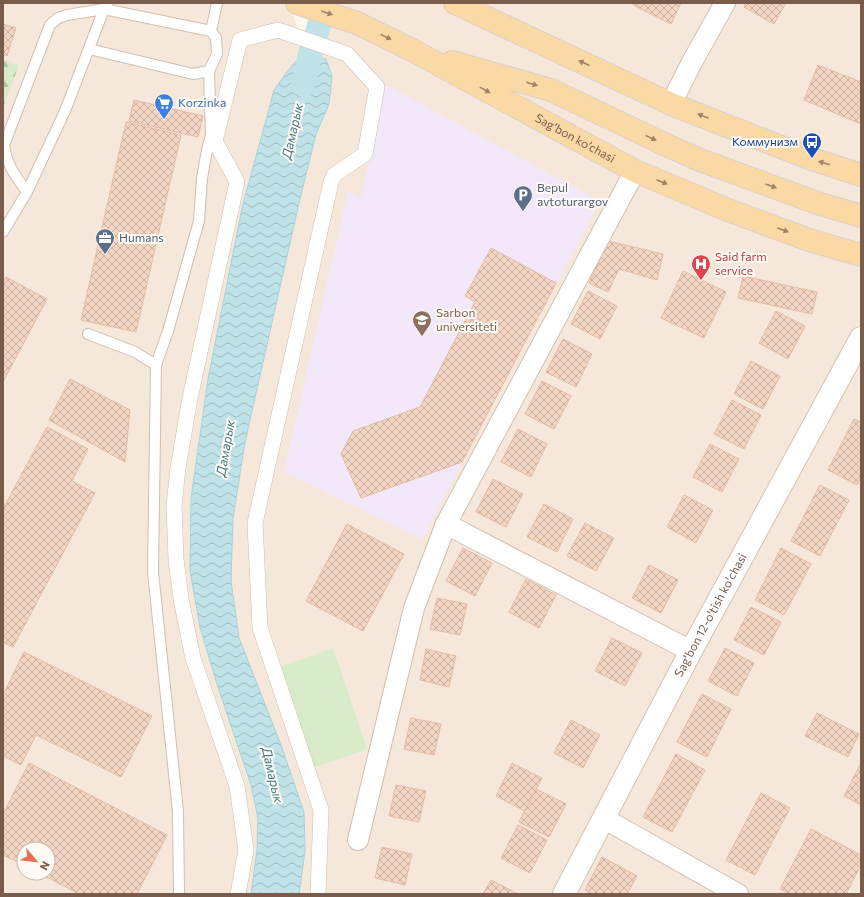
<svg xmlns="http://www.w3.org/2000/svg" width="864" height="897" font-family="Commissioner,sans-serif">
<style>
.residential{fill:#f5e8da;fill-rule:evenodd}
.education{fill:#f3e8fa}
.forest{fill:url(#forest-firs)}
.pitch{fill:#d8ecc9}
.water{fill:url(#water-waves);stroke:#a5d3da}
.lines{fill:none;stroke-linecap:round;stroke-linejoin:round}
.canal{stroke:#bfe3e8;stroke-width:24}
.building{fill:url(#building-cross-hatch);stroke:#e6bba3}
.service-casing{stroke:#d1beb0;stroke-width:12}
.pedestrian-casing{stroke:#d1beb0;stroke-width:16}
.minor-casing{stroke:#d1beb0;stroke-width:22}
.secondary-casing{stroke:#d6c0b0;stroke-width:24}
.primary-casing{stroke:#dad1cd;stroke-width:24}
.service{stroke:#fff;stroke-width:10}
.pedestrian{stroke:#fff;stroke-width:15}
.minor{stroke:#fff;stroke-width:20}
.secondary{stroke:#fff;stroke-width:22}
.primary{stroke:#fbd9a5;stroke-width:22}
.oneway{fill:#a18267}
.labels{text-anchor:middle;stroke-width:4;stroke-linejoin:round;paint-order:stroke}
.shop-label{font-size:12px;fill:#366cbe;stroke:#fffaf3;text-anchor:start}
.street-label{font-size:12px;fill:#7a5c4d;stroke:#fffaf3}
.transit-label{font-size:12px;fill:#164399;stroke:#fffaf3;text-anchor:end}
.service-label{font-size:12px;fill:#4e5e75;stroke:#fffaf3;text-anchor:start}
.health-label{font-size:12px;fill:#be3a42;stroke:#fffaf3;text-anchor:start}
.education-label{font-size:12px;fill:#785e54;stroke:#fffaf3;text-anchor:start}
.water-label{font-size:13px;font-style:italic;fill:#437c86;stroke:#fffaf3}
</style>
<defs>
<pattern id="forest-firs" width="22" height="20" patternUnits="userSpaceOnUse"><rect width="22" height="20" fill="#d8ecc9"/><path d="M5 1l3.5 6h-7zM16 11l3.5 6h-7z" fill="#b4c2a5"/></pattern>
<pattern id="water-waves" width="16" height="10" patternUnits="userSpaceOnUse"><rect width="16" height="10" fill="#bfe3e8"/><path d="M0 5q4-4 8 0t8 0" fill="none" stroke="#a0bbbe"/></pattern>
<pattern id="building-cross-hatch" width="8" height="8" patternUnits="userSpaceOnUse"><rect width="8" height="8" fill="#f3d5c3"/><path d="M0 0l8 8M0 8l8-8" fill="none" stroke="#cab0a1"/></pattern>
</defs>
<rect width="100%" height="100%" fill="#fdf6ec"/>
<g class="residential">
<path d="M3,3H288L309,58L217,564L276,894H3ZM24,849H48V873H24Z"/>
<polygon points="334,3 861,3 861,894 277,894 219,564 314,59"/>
</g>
<polygon class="education" points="386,85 600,201 422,539 284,472 348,191 361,198"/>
<polygon class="forest" points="3,59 19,65 3,108"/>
<polygon class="pitch" points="333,648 367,749 314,768 279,667"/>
<polygon class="water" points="304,52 326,59 332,76 329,104 316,134 299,203 245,442 233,518 231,581 239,638 281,745 304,812 305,851 299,894 251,894 257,850 258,818 251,785 216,681 200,627 190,571 191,498 208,379 242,208 274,90 290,68"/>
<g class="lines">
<polyline class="canal" points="303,85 309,58 326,3"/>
</g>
<g class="building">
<polygon points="634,3 681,3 671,24 633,5"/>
<polygon points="746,3 786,3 774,24 744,7"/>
<polygon points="3,24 16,28 7,56 3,54"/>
<polygon points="818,65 861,82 861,124 804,100"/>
<polygon points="134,100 203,116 198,137 129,121"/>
<polygon points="126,122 181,135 136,332 81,320"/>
<polygon points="608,241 663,254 657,280 619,269 608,292 589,283"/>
<polygon points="491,248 556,283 553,289 462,462 361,498 341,454 353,431 420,407 475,302 465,296"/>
<polygon points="683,271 726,292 704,338 661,318"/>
<polygon points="743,276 817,292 812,314 738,298"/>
<polygon points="6,277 47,299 3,382 3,282"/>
<polygon points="588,291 617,306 600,339 571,324"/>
<polygon points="776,311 805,326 788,359 759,343"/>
<polygon points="563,339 592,354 576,387 546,372"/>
<polygon points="751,361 780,376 763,409 734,394"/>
<polygon points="70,379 130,410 125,462 49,420"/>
<polygon points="542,381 571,396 554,429 525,414"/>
<polygon points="732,400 761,415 744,449 714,434"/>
<polygon points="854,419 861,422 861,477 857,485 828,470"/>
<polygon points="47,427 88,449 72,481 95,493 13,647 3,642 3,509"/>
<polygon points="518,429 547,444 531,477 501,462"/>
<polygon points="710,444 739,459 722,492 693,477"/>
<polygon points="493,479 523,494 506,527 476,512"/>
<polygon points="820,485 849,500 820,556 791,541"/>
<polygon points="684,495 713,510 696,543 667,527"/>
<polygon points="544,504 573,519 557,552 527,537"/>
<polygon points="585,523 614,538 596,571 567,556"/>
<polygon points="347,524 404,554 363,631 306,601"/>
<polygon points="463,548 492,563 475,596 446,581"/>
<polygon points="781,548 811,564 784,615 755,600"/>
<polygon points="649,565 678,580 661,613 632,598"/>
<polygon points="526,579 556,595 539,628 509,612"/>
<polygon points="437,598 467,604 460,635 430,629"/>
<polygon points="751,607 781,622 764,655 734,640"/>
<polygon points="612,638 642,653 625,686 595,671"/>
<polygon points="725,648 754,663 737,696 708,681"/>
<polygon points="426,649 456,656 449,687 420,680"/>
<polygon points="24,652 152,716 121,777 36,735 21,765 3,756 3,695"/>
<polygon points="702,694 731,709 707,757 677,742"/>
<polygon points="817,713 859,734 848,757 805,736"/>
<polygon points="411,718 441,724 434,755 404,749"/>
<polygon points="571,720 600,735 583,768 554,753"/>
<polygon points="676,754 705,770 672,832 643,817"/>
<polygon points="29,763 167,835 137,894 79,894 39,873 48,873 48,849 24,849 24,865 3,855 3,814"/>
<polygon points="512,763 542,778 525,811 496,796"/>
<polygon points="861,763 861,805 844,796"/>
<polygon points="396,785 426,791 419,822 389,816"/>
<polygon points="536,789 566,804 549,837 519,822"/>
<polygon points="761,793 790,808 755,875 726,860"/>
<polygon points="518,825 547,840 530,873 501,858"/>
<polygon points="811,829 861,855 861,865 846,894 790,894 780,889"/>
<polygon points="382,847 412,854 405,885 375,878"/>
<polygon points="602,857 637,876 627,894 592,894 585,890"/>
<polygon points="491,880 518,894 483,894"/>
</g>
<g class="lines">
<defs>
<g id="service">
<polyline points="211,31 217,3"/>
<path d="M27,192C15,175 7,166 4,145L50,25L58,18L67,15L104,9L211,31L216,38L217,54L209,71L193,74L89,49"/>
<polyline points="3,232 27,192 65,111 104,9 107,5"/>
<polyline points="88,334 135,352 156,365 168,331 199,221 202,178 207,150 211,135 209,71"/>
<polyline points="156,365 153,572 178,812 179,894"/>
</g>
<polyline id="pedestrian" points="238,894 246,850 237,786 193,658 181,599 176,559 174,505 178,468 190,398 237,182 215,141 240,40 278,30 347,54 377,87 365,154 334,175 331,182 255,523 260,628 321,810 318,894"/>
<g id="minor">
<polyline points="671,104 692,62 725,3"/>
<polyline points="446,524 691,651"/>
<polyline points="603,818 738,894"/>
<polyline points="358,840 414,608 446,524 635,171"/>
</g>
<g id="secondary">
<path id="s1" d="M564,894L691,651L861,338"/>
</g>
<g id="primary">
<path id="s2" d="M297,3L357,23L414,51L635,171L728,210L809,240L861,255"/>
<polyline points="455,3 671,104 812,159 861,175"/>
<polyline points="452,62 551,90 664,144 700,160 820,204 861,216"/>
</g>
</defs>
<use href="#service" class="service-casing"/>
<use href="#pedestrian" class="pedestrian-casing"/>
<use href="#minor" class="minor-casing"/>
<use href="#secondary" class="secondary-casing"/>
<use href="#primary" class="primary-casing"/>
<use href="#service" class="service"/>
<use href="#pedestrian" class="pedestrian"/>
<use href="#minor" class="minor"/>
<use href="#secondary" class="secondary"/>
<use href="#primary" class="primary"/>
</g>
<defs><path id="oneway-solid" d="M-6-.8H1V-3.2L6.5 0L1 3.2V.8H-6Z"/></defs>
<g class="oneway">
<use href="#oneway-solid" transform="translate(327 13) rotate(19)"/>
<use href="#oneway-solid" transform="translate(386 37) rotate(26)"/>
<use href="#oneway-solid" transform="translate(584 63) rotate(-155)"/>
<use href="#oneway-solid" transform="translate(532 84) rotate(16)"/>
<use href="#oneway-solid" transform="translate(485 90) rotate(29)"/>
<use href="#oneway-solid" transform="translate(703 116) rotate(-158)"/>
<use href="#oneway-solid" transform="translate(651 138) rotate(26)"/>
<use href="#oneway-solid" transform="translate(824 163) rotate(-163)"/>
<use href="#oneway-solid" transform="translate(662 182) rotate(23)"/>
<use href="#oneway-solid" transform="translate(771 186) rotate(20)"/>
<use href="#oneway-solid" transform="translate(783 230) rotate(20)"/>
</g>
<defs>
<symbol id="supermarket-pin" viewBox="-11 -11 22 30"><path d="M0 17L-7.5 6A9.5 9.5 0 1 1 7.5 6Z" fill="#3f7fe0" stroke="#fffaf3"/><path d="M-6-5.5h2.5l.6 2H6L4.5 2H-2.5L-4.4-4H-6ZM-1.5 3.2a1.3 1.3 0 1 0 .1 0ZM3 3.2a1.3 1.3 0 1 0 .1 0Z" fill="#fff"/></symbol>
<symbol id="bus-pin" viewBox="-11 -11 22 30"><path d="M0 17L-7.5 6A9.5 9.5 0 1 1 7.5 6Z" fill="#1a4fb4" stroke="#fffaf3"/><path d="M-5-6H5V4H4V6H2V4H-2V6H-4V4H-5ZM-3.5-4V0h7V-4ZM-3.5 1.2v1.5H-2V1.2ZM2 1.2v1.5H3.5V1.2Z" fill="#fff"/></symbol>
<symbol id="parking-pin" viewBox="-11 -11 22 30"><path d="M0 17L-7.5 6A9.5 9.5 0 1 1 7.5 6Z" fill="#5c6f8a" stroke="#fffaf3"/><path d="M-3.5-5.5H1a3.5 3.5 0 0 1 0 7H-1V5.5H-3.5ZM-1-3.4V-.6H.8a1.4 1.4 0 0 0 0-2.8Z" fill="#fff"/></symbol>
<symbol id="office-pin" viewBox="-11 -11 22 30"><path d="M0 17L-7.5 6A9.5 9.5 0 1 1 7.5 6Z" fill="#5c6f8a" stroke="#fffaf3"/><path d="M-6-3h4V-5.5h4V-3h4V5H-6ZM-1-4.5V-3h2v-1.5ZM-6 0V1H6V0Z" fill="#fff"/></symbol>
<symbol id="hospital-pin" viewBox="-11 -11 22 30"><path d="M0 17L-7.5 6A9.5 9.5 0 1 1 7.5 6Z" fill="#e0444e" stroke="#fffaf3"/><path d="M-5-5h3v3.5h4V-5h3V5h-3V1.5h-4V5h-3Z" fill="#fff"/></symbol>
<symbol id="university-pin" viewBox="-11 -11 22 30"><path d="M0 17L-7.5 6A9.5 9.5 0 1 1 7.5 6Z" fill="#8d6e63" stroke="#fffaf3"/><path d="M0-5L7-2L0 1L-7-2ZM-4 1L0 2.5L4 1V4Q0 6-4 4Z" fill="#fff"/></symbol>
</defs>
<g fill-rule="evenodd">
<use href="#supermarket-pin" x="153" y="92" width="22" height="30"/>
<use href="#bus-pin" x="801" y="131" width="22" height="30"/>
<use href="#parking-pin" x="512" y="184" width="22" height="30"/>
<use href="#office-pin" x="94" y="227" width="22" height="30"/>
<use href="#hospital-pin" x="690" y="253" width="22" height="30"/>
<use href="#university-pin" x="411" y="309" width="22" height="30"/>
</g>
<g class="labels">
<g class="shop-label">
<text x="178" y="107">Korzinka</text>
</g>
<g class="street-label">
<text dy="4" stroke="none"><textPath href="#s2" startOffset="310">Sag’bon ko’chasi</textPath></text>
<text dy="4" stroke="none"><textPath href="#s1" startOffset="315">Sag'bon 12-o'tish ko'chasi</textPath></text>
</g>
<g class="transit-label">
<text x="798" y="146">Коммунизм</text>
</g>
<g class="service-label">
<text x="537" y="192">Bepul<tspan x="537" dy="14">avtoturargov</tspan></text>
<text x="119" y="242">Humans</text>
</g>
<g class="health-label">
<text x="715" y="261">Said farm<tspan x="715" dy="14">service</tspan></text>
</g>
<g class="education-label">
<text x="436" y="317">Sarbon<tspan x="436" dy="14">universiteti</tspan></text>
</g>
<g class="water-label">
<text transform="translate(292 131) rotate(-77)" y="5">Дамарык</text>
<text transform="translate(225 448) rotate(-80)" y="5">Дамарык</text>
<text transform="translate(273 775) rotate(77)" y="5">Дамарык</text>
</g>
</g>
<rect width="864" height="897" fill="none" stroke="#7a5c4d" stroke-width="8"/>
<g transform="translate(36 861) rotate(118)"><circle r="19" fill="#fffaf3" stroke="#cabbb1"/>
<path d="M0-3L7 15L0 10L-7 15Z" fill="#e76f51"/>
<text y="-6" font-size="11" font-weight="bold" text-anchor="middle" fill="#7a5c4d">N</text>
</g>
</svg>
